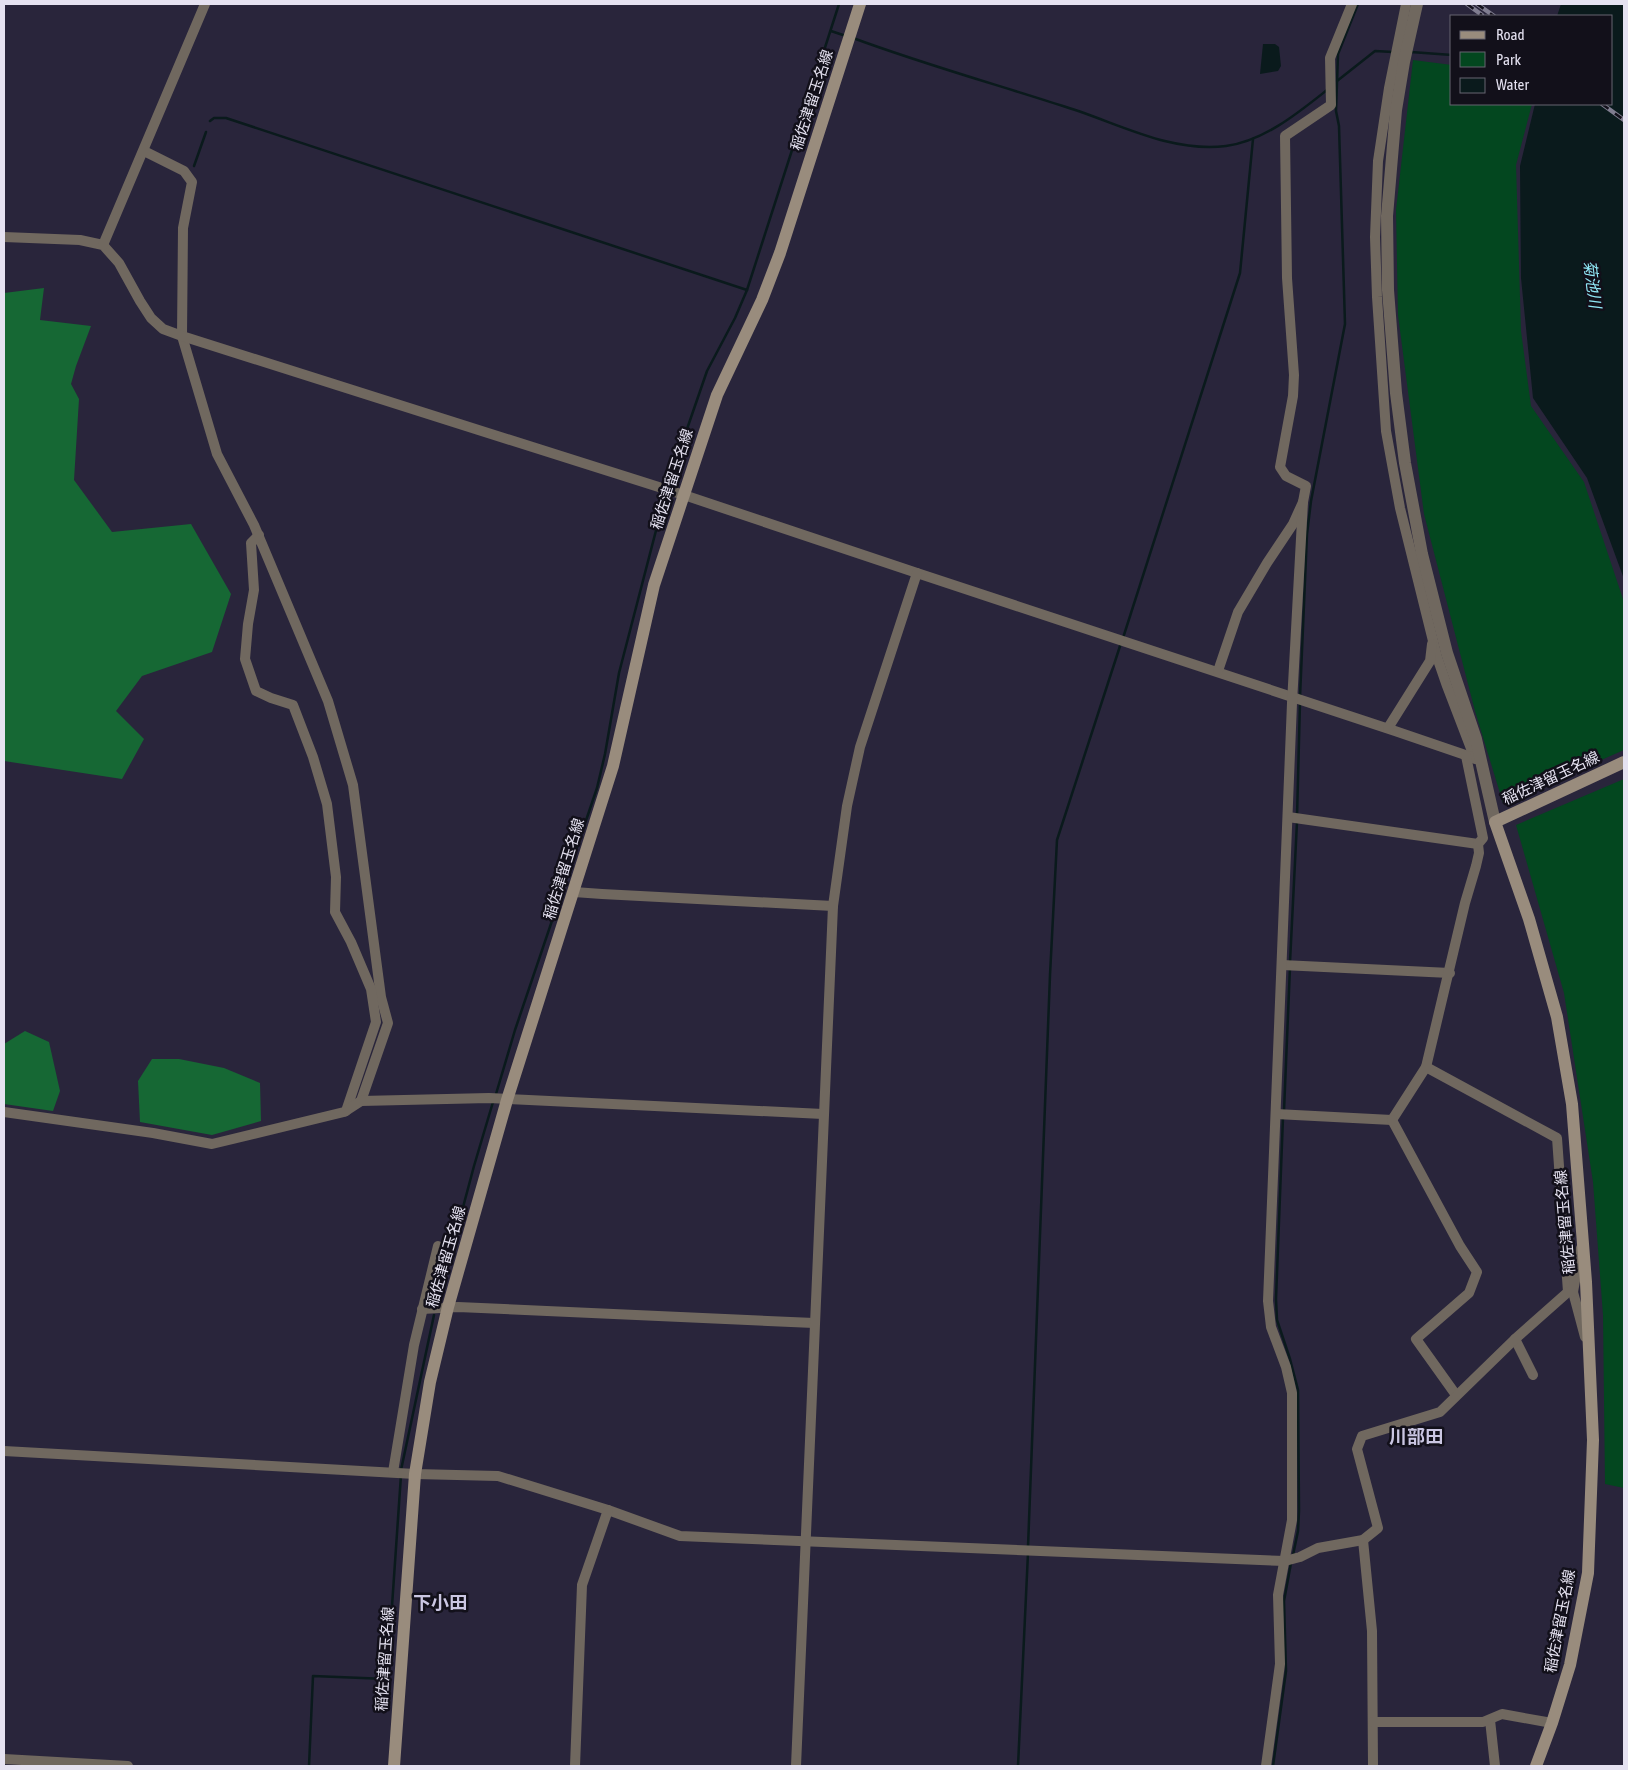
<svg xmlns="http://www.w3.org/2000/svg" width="1628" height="1770" font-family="'Asap Condensed','Noto Sans JP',sans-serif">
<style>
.green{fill:#03471f}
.forest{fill:#166834}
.water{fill:#0a1a1c}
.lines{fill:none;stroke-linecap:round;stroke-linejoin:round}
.stream{stroke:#0a1a1c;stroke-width:2.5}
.minor{stroke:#70685f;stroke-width:10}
.tertiary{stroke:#70685f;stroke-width:12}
.secondary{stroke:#998c7d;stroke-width:12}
.rail-casing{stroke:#807d90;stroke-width:4.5}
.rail{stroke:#12101a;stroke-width:2.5;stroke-dasharray:8;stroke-linecap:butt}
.labels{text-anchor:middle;stroke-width:5;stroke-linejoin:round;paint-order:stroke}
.street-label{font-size:15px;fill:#e5e2f1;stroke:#12101a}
.water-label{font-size:16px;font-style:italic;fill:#90e6f5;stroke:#12101a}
.quarter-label{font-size:18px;font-weight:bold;fill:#cac6e2;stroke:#12101a}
</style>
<rect width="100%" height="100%" fill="#29253b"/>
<g class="green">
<polygon points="1413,60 1452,65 1452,104 1532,104 1516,165 1521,331 1531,406 1584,482 1624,602 1624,750 1503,803 1475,711 1424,514 1398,315 1396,210"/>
<polygon points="1624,779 1624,1488 1605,1484 1603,1315 1593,1182 1564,993 1516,825"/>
</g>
<g class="forest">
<polygon points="44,288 40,320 91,326 76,366 71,384 79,399 74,480 112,532 191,524 231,594 212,652 142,676 116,711 144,739 122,779 4,761 4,293"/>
<polygon points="25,1031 49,1042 60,1091 53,1111 4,1104 4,1044"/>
<polygon points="152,1059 179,1059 224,1068 260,1083 261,1121 212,1135 140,1122 138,1081"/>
</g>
<g class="water">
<polygon points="1561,4 1624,4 1624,579 1587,478 1533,398 1521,278 1520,166 1535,104 1612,104 1612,16 1557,16"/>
<polygon points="1263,44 1275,44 1279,47 1281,66 1278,71 1260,74"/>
</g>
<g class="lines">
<g class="stream">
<polyline points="831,31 846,36"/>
<path d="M853,38C923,64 995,84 1066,107C1118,123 1170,153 1226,146C1264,141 1298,113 1327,90"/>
<polyline points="1411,52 1452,55"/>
<polyline points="1337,81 1375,51 1393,52"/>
<polyline points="210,121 214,118 226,118 747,290"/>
<polyline points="194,166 206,132"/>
<polyline points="667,487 707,371 735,318 747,290 839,4"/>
<polyline points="1123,638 1240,273 1253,139"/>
<polyline points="1300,697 1307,534 1311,501 1345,324 1339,126 1336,111 1338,54 1358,4"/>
<polyline points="1297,817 1300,702"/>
<polyline points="1290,962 1297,822"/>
<polyline points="496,1094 515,1030 597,788 605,754 619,673 666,492"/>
<polyline points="1284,1111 1290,967"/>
<polyline points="1283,1117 1276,1299 1277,1320 1290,1359 1298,1390 1299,1511 1298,1531 1293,1555"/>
<polyline points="438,1301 474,1166 493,1102"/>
<polyline points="401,1470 434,1315"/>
<polyline points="1028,1547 1050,975 1057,840 1121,643"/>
<polyline points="309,1766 313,1676 387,1679 401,1475"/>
<polyline points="1018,1766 1028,1553"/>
<polyline points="1273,1766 1286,1671 1284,1601 1291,1563"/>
</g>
<g class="minor">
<polyline points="1406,4 1389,88 1378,161 1375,237 1377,297 1386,431 1400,508 1437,657 1447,686 1475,759"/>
<polyline points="144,151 184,171 192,182 183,228 182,336 217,454 254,525 328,701 353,785 381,997 388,1023 361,1101"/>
<polyline points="4,237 80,240 103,245 119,263 140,301 151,318 163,329 182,336 684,495 917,573 1395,731 1480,760"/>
<polyline points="103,245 205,4"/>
<polyline points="259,535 251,543 254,590 248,624 245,659 256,691 271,698 293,705 313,757 327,804 336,877 335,912 351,942 371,989 376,1022 346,1111"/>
<polyline points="1218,671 1238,612 1267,563 1293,524 1303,502 1306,486 1286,476 1280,467 1293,396 1294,375 1287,278 1285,136 1331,105 1330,58 1352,4"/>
<polyline points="1388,728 1430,661 1432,644"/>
<polyline points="1288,817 1478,844"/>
<polyline points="574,892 602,894 833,906"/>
<polyline points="1282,965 1450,973"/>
<polyline points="1426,1067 1557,1138 1568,1292"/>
<polyline points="4,1112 153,1133 212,1144 344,1112 361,1101 489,1098 823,1114"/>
<polyline points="1276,1114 1392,1120"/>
<polyline points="1392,1120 1426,1067 1465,903 1476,866 1479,853 1478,844 1483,838 1466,756"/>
<polyline points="1392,1120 1460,1246 1477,1272 1469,1293 1416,1339 1456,1395"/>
<polyline points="1573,1292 1585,1337"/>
<polyline points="422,1309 458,1307 814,1323"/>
<polyline points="1515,1339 1533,1375"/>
<polyline points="4,1451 415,1474 498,1476 608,1510 680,1536 1285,1561 1300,1557 1318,1548 1363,1540 1378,1528 1357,1449 1362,1436 1440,1412 1515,1339 1568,1292 1573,1292 1581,1248"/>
<polyline points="393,1472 414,1345 438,1246"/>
<polyline points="1363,1540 1372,1631 1373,1766"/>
<polyline points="1490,1720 1495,1766"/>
<polyline points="1373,1722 1483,1722 1502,1714 1552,1723"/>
<polyline points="4,1759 128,1766"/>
<polyline points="575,1766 582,1585 608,1510"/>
<polyline points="796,1766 833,906 847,806 860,747 917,573"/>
<polyline points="1266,1766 1280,1664 1278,1595 1292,1520 1292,1393 1286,1367 1271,1327 1268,1301 1292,703 1303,502"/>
</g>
<polyline class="tertiary" points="1417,4 1404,62 1396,110 1387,216 1388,290 1396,393 1405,463 1422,554 1447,653 1476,739 1495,822"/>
<g class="secondary">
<polyline points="394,1766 415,1474 430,1382 448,1307 507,1100 613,766 654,585 717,395 762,300 780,253 860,4"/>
<polyline points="1536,1766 1552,1723 1570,1665 1588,1573 1593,1440 1586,1282 1572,1104 1557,1017 1529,919 1495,822 1624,762"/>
</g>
<defs>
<g id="rail">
<polyline points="1467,4 1482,15"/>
<polyline points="1477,4 1494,16"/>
<polyline points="1602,104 1624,120"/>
</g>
</defs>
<use href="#rail" class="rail-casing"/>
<use href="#rail" class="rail"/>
</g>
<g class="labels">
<g class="street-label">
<text transform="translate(812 100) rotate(-72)" y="5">稲佐津留玉名線</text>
<text transform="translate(672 479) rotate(-72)" y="5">稲佐津留玉名線</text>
<text transform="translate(1551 778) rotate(-25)" y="5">稲佐津留玉名線</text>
<text transform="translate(564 869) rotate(-73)" y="5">稲佐津留玉名線</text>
<text transform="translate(1565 1222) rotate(-95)" y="5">稲佐津留玉名線</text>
<text transform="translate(446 1257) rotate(-74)" y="5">稲佐津留玉名線</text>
<text transform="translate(1560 1621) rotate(-79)" y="5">稲佐津留玉名線</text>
<text transform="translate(385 1659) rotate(-86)" y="5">稲佐津留玉名線</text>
</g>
<g class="water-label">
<text transform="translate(1593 284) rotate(83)" y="6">菊池川</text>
</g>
<g class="quarter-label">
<text x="1416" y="1443">川部田</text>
<text x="440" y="1609">下小田</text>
</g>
</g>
<rect width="1628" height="1770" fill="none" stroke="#e5e2f1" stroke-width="10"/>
<rect x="1450" y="15" width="162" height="90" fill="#12101a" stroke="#666470"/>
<rect x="1460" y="31" width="25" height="8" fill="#998c7d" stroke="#666470"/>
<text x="1496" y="40" font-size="15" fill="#e5e2f1">Road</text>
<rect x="1460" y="52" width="25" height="15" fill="#03471f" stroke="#666470"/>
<text x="1496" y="65" font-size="15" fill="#e5e2f1">Park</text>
<rect x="1460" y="78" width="25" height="15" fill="#0a1a1c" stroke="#666470"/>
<text x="1496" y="90" font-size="15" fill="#e5e2f1">Water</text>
</svg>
